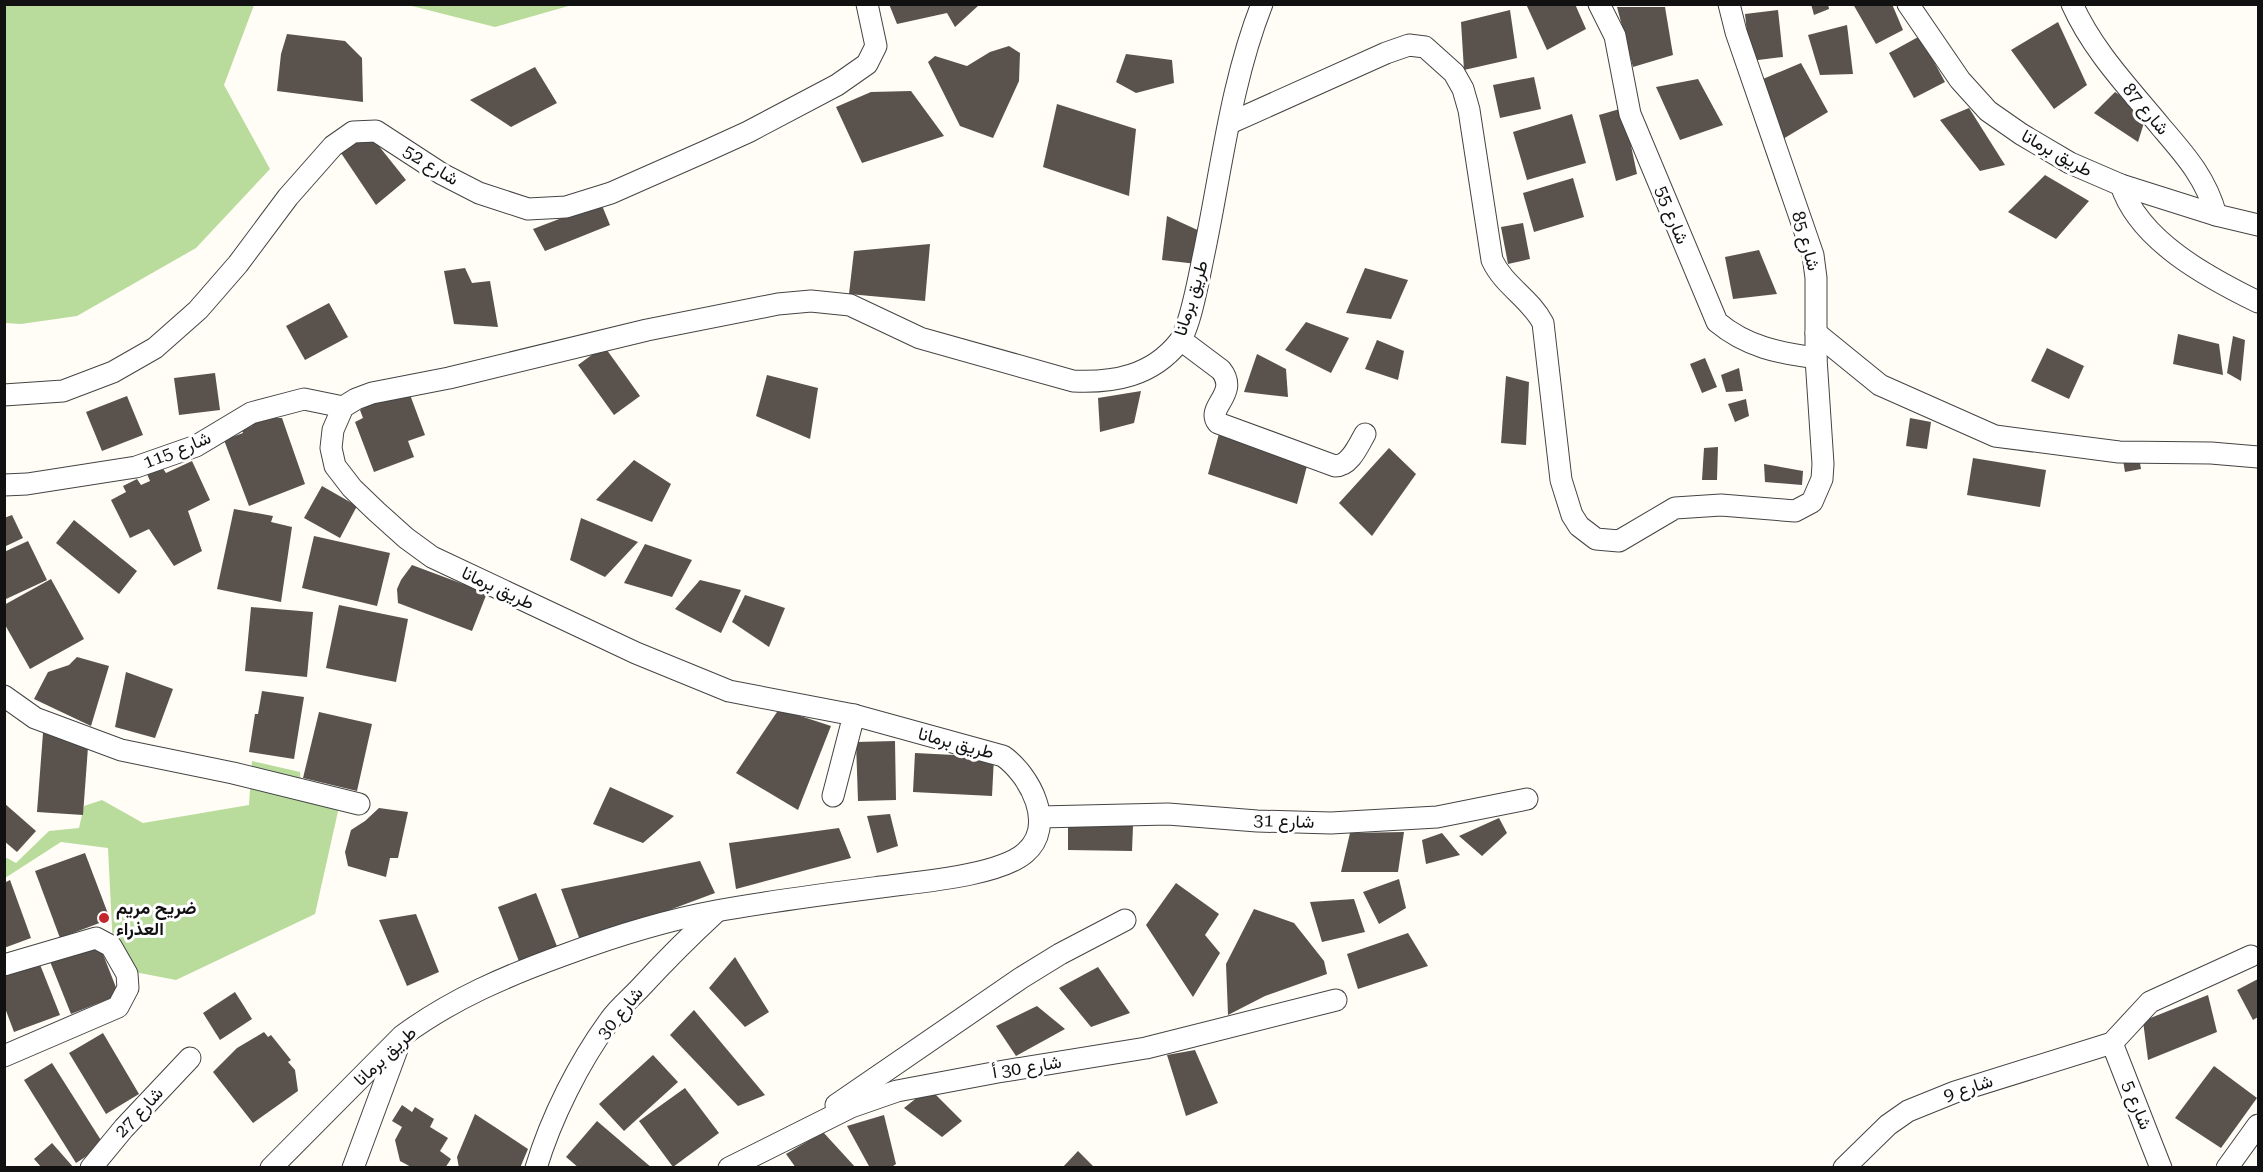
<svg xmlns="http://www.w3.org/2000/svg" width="2263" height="1172" font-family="'Roboto Serif',Vazirmatn,serif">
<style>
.forest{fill:#b9dc9c}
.building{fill:#5a524d}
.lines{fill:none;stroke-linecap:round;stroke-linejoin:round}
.minor-casing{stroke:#444;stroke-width:23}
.minor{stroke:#fff;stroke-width:21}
.poi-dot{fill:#c4262e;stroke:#fff;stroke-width:2}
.labels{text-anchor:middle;stroke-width:6;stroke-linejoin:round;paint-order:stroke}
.street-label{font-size:18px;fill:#111;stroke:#fff}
.poi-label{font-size:18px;font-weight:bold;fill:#111;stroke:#fff;text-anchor:start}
</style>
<rect width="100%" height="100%" fill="#fffdf5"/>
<g class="forest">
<polygon points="4,5 254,5 224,85 270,169 196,248 77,316 21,324 5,323"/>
<polygon points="408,5 572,5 495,27"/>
<polygon points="252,761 300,772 301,784 341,798 315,914 176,980 114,968 108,848 61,842 5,878 5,859 7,858 16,863 49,831 79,828 84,806 102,800 143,823 249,805"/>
</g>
<g class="building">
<polygon points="889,4 977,4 978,6 955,27 947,13 897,24"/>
<polygon points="1526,4 1575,4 1586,29 1547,50"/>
<polygon points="1811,4 1828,4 1829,9 1814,15"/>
<polygon points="1853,4 1892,4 1903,30 1876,44"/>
<polygon points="1617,7 1665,7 1673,55 1633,67"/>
<polygon points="1510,10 1517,58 1464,70 1461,22"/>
<polygon points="1778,10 1783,57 1750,61 1745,14"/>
<polygon points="2058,22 2087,85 2054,109 2011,50"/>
<polygon points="1847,25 1853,74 1820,75 1808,35"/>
<polygon points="287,34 345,41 362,58 363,102 277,91 281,54"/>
<polygon points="1920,36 1945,82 1914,98 1889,53"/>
<polygon points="1009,46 1020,53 1019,81 993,138 960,126 928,62 935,56 967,66 990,52"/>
<polygon points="1126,54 1172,60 1174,83 1136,93 1116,82"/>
<polygon points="1801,63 1828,112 1783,139 1763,79"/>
<polygon points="535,67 557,103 511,127 470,100"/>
<polygon points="1534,77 1541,109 1500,118 1493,85"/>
<polygon points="1698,79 1723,125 1680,140 1656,87"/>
<polygon points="911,91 944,136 862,163 836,107 871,92"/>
<polygon points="2115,92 2147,113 2138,142 2094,113"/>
<polygon points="1057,104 1136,129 1129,196 1043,167"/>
<polygon points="1623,108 1637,174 1616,181 1599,115"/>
<polygon points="1969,108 2005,165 1980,171 1940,120"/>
<polygon points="1572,114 1586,163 1527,180 1513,132"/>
<polygon points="370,135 406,180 376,205 339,150"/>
<polygon points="2045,175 2089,201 2056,239 2008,212"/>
<polygon points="1573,178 1584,217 1534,232 1523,193"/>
<polygon points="601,203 610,225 545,251 533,229"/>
<polygon points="1167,216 1204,233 1197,264 1162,260"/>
<polygon points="1523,223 1530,259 1508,264 1501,227"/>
<polygon points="930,244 925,301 849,294 854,251"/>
<polygon points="1759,250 1777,294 1733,299 1725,257"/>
<polygon points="465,268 472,283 490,281 498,327 454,324 444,271"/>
<polygon points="1365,268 1408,280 1391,319 1346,313"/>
<polygon points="329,303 348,337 305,360 286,326"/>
<polygon points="1306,322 1349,338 1331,373 1285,350"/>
<polygon points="2178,334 2219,344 2223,375 2173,364"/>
<polygon points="2233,336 2245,340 2241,381 2227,373"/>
<polygon points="1377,340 1404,351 1398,380 1365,369"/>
<polygon points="604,346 640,396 614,415 578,365"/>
<polygon points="2047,348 2084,366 2069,399 2031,381"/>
<polygon points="1257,354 1286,369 1288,397 1244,392"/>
<polygon points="1705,358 1717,387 1702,393 1690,364"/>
<polygon points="1739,368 1743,391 1726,392 1721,375"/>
<polygon points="215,373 220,410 179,415 174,378"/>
<polygon points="767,375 818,388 810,439 756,416"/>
<polygon points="1506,376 1529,382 1526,445 1501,443"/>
<polygon points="1141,391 1134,423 1100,432 1098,398"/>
<polygon points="409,392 425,435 408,441 414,457 374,472 355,422 363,418 360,410 381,399"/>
<polygon points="127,396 143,435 102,451 86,412"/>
<polygon points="1746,399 1749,416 1735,422 1728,404"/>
<polygon points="261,418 282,418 305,484 249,506 224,440 243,433 242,430 252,426 250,421"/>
<polygon points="1910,418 1931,422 1927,449 1906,446"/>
<polygon points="1220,430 1308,462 1297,504 1208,474"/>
<polygon points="1718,447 1717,480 1702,480 1704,448"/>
<polygon points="1389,448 1416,474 1372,536 1339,503"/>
<polygon points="2139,457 2141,469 2125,472 2123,460"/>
<polygon points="1973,458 2046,470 2040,507 1967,495"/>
<polygon points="634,460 671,484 652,522 596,500"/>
<polygon points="192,461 210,500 188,511 202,551 174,566 149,529 130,538 111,500 126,492 123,486 137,479 141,485 150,481 147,474 162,467 166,473"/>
<polygon points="1764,464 1803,471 1802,485 1765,482"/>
<polygon points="322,486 357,506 340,538 304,518"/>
<polygon points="234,509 273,516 271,522 292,527 281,602 217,589"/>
<polygon points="12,515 23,538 4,547 4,518"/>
<polygon points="581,518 638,542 605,577 570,560"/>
<polygon points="74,520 137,571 119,594 56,543"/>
<polygon points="314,536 390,553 377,606 302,588"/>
<polygon points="28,541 47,580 6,599 4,552"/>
<polygon points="645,544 692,560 672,597 624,583"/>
<polygon points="412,565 487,593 472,631 398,603 397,589 401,580"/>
<polygon points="51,579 84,639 30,669 4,623 4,605"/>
<polygon points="700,580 741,590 721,633 675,609"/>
<polygon points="745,595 785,608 769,647 732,622"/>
<polygon points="339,605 408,619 396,682 326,668"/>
<polygon points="251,607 313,612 307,677 245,671"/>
<polygon points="77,657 109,666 91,726 34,699 48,672 69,665"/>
<polygon points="126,672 173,689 155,738 115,727"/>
<polygon points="262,691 304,697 294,759 249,752 255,714 258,714"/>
<polygon points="779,709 831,726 798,810 736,773"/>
<polygon points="319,712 372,724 357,791 303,778"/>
<polygon points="43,733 58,733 88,747 83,815 37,812"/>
<polygon points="895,741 896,800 858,801 856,742"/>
<polygon points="915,753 994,757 992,796 913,792"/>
<polygon points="610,787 674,816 643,843 593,824"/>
<polygon points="4,803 36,831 17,852 4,841"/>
<polygon points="379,808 408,812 398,858 390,858 386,877 348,866 345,852 351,830 365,821"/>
<polygon points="890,814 898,846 877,853 867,816"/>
<polygon points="1499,818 1507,833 1482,856 1459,836"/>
<polygon points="1068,825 1133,826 1132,851 1068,850"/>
<polygon points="839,828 851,858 736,889 729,843"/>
<polygon points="1404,832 1398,872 1341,872 1350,833"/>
<polygon points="1442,833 1460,855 1426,864 1422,840"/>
<polygon points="85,853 110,919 60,938 35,871"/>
<polygon points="700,861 715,893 581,943 561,889"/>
<polygon points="1399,879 1406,908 1379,924 1363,892"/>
<polygon points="10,880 31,938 4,948 4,883"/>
<polygon points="1176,883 1219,914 1205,935 1220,953 1193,997 1146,925"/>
<polygon points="536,893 558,949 520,964 498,907"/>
<polygon points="1354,899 1365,932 1322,942 1310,902"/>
<polygon points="1254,909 1294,923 1324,961 1327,974 1265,996 1228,1015 1226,964"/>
<polygon points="416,914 439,972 407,986 379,920"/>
<polygon points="1408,933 1428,966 1358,989 1347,954"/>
<polygon points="97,939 119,995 71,1014 49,959"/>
<polygon points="37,957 60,1015 14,1032 5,1008 5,969"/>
<polygon points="735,957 769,1012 745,1027 709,988"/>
<polygon points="1098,967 1130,1013 1091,1027 1059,988"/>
<polygon points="2258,979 2258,1017 2253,1020 2237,990"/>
<polygon points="235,992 252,1019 220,1040 203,1013"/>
<polygon points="2208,995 2217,1032 2148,1060 2143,1021"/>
<polygon points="1037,1006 1065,1029 1016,1056 996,1026"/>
<polygon points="694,1010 765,1095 738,1106 670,1035"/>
<polygon points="264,1032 268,1037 271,1035 291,1060 288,1062 295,1070 298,1091 253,1123 213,1072 237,1048"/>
<polygon points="103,1033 139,1094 106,1114 69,1053"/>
<polygon points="1195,1050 1218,1103 1186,1116 1167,1055"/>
<polygon points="653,1055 678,1082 624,1131 599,1104"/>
<polygon points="52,1063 104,1145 76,1163 24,1080"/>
<polygon points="2214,1066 2257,1098 2221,1148 2175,1118"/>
<polygon points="685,1088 719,1133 673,1167 639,1121"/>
<polygon points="929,1088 962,1121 942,1137 904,1108"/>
<polygon points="402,1105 412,1112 415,1107 434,1119 430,1127 448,1138 440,1151 451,1159 445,1168 413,1168 400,1161 395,1140 402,1127 392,1121"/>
<polygon points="475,1114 528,1149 520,1168 459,1168 457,1157"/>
<polygon points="884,1115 896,1164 890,1168 870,1168 847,1126"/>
<polygon points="597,1121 652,1168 579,1168 566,1157"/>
<polygon points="823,1132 856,1168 796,1168 786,1154"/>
<polygon points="52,1143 74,1168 42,1168 34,1159"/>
<polygon points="1078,1151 1095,1168 1062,1168"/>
</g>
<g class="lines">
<defs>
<g id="minor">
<path d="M1599,4L1615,36L1630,114L1717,322C1747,347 1779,353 1816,358"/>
<polyline points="1908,4 1960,80 1988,111 2021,134 2070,163 2121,185 2216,215 2258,225"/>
<path d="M2072,4C2093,51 2129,88 2161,127C2185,155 2206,178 2216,215"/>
<path d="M1230,123L1386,53L1409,45L1425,47L1454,73L1463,89L1469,110L1492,260C1504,286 1530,298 1543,323L1561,480L1572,515L1579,526L1596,539L1619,541L1675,508L1721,505L1795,511L1812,502L1822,479L1823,464L1816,358V278L1813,255L1736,32L1729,4"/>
<path d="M2121,185C2139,241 2209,278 2258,302"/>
<polyline points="1816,333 1880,385 1995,436 2119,452 2211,453 2258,457"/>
<path d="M1181,340L1221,370C1240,394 1205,407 1218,423L1335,466C1350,466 1358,446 1365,434"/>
<polyline points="4,395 63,391 113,372 155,348 198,310 238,264 288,197 333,146 353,132 376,131 442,174 479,193 528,209 566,207 611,193 704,152 748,132 837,85 867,64 876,46 867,4"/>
<polyline points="4,485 27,484 136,467 196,446 251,413 304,399 343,407"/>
<polyline points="4,696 35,718 121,750 233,773 359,804"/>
<polyline points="833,796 854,715"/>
<polyline points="1040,817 1168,814 1257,821 1331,823 1437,817 1527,799"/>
<polyline points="4,965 96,938 111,946 127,974 128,988 118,1007 4,1056"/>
<polyline points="2112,1043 2161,1168"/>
<polyline points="836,1105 1021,978 1060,954 1125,920"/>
<polyline points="91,1168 124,1128 190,1058"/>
<path d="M271,1168L402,1036C452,999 506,976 564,955C615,936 662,921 716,911C770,901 826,894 881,887C918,882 998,876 1025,853C1057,826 1030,775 1003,756L854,715L729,691L636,653L432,557L406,538L377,512L352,488L335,466L331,448L333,430L343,407L356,399L372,393L449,378L647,330L778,304L811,301L850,305L920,338L1073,381C1114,383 1152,376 1179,342C1190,328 1199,277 1203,258C1221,174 1230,85 1262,4"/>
<polyline points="353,1168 399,1044"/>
<path d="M536,1168C551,1118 579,1062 610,1020C618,1008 631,998 641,987C665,961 690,936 716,912"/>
<polyline points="729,1168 851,1107 897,1091 998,1072 1146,1048 1336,1000"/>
<polyline points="1844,1168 1888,1125 1908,1111 1955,1092 2112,1043 2150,1002 2251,956"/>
<polyline points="2227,1168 2258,1125"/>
</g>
</defs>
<use href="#minor" class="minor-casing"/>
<use href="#minor" class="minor"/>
</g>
<circle class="poi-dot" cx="104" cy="918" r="6"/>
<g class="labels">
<g class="street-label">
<text transform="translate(2146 109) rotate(50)" y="6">شارع 87</text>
<text transform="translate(2057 153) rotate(29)" y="6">طريق برمانا</text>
<text transform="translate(431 165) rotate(31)" y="6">شارع 52</text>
<text transform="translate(1672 215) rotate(68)" y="6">شارع 55</text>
<text transform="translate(1806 241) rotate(74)" y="6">شارع 85</text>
<text transform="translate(1191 298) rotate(-73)" y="6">طريق برمانا</text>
<text transform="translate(177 450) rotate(-22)" y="6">شارع 115</text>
<text transform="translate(498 588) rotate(25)" y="6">طريق برمانا</text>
<text transform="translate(956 743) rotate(15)" y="6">طريق برمانا</text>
<text transform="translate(1284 821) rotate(2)" y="6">شارع 31</text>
<text transform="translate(620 1013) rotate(-51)" y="6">شارع 30</text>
<text transform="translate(385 1056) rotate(-43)" y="6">طريق برمانا</text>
<text transform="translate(1027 1067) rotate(-9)" y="6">شارع 30 أ</text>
<text transform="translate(1968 1088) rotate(-18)" y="6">شارع 9</text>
<text transform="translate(2137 1105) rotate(68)" y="6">شارع 5</text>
<text transform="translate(139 1112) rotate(-47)" y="6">شارع 27</text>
</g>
<g class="poi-label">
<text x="116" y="914">ضريح مريم<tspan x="116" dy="21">العذراء</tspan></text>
</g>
</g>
<rect width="2263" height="1172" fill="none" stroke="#111111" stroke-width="12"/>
</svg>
